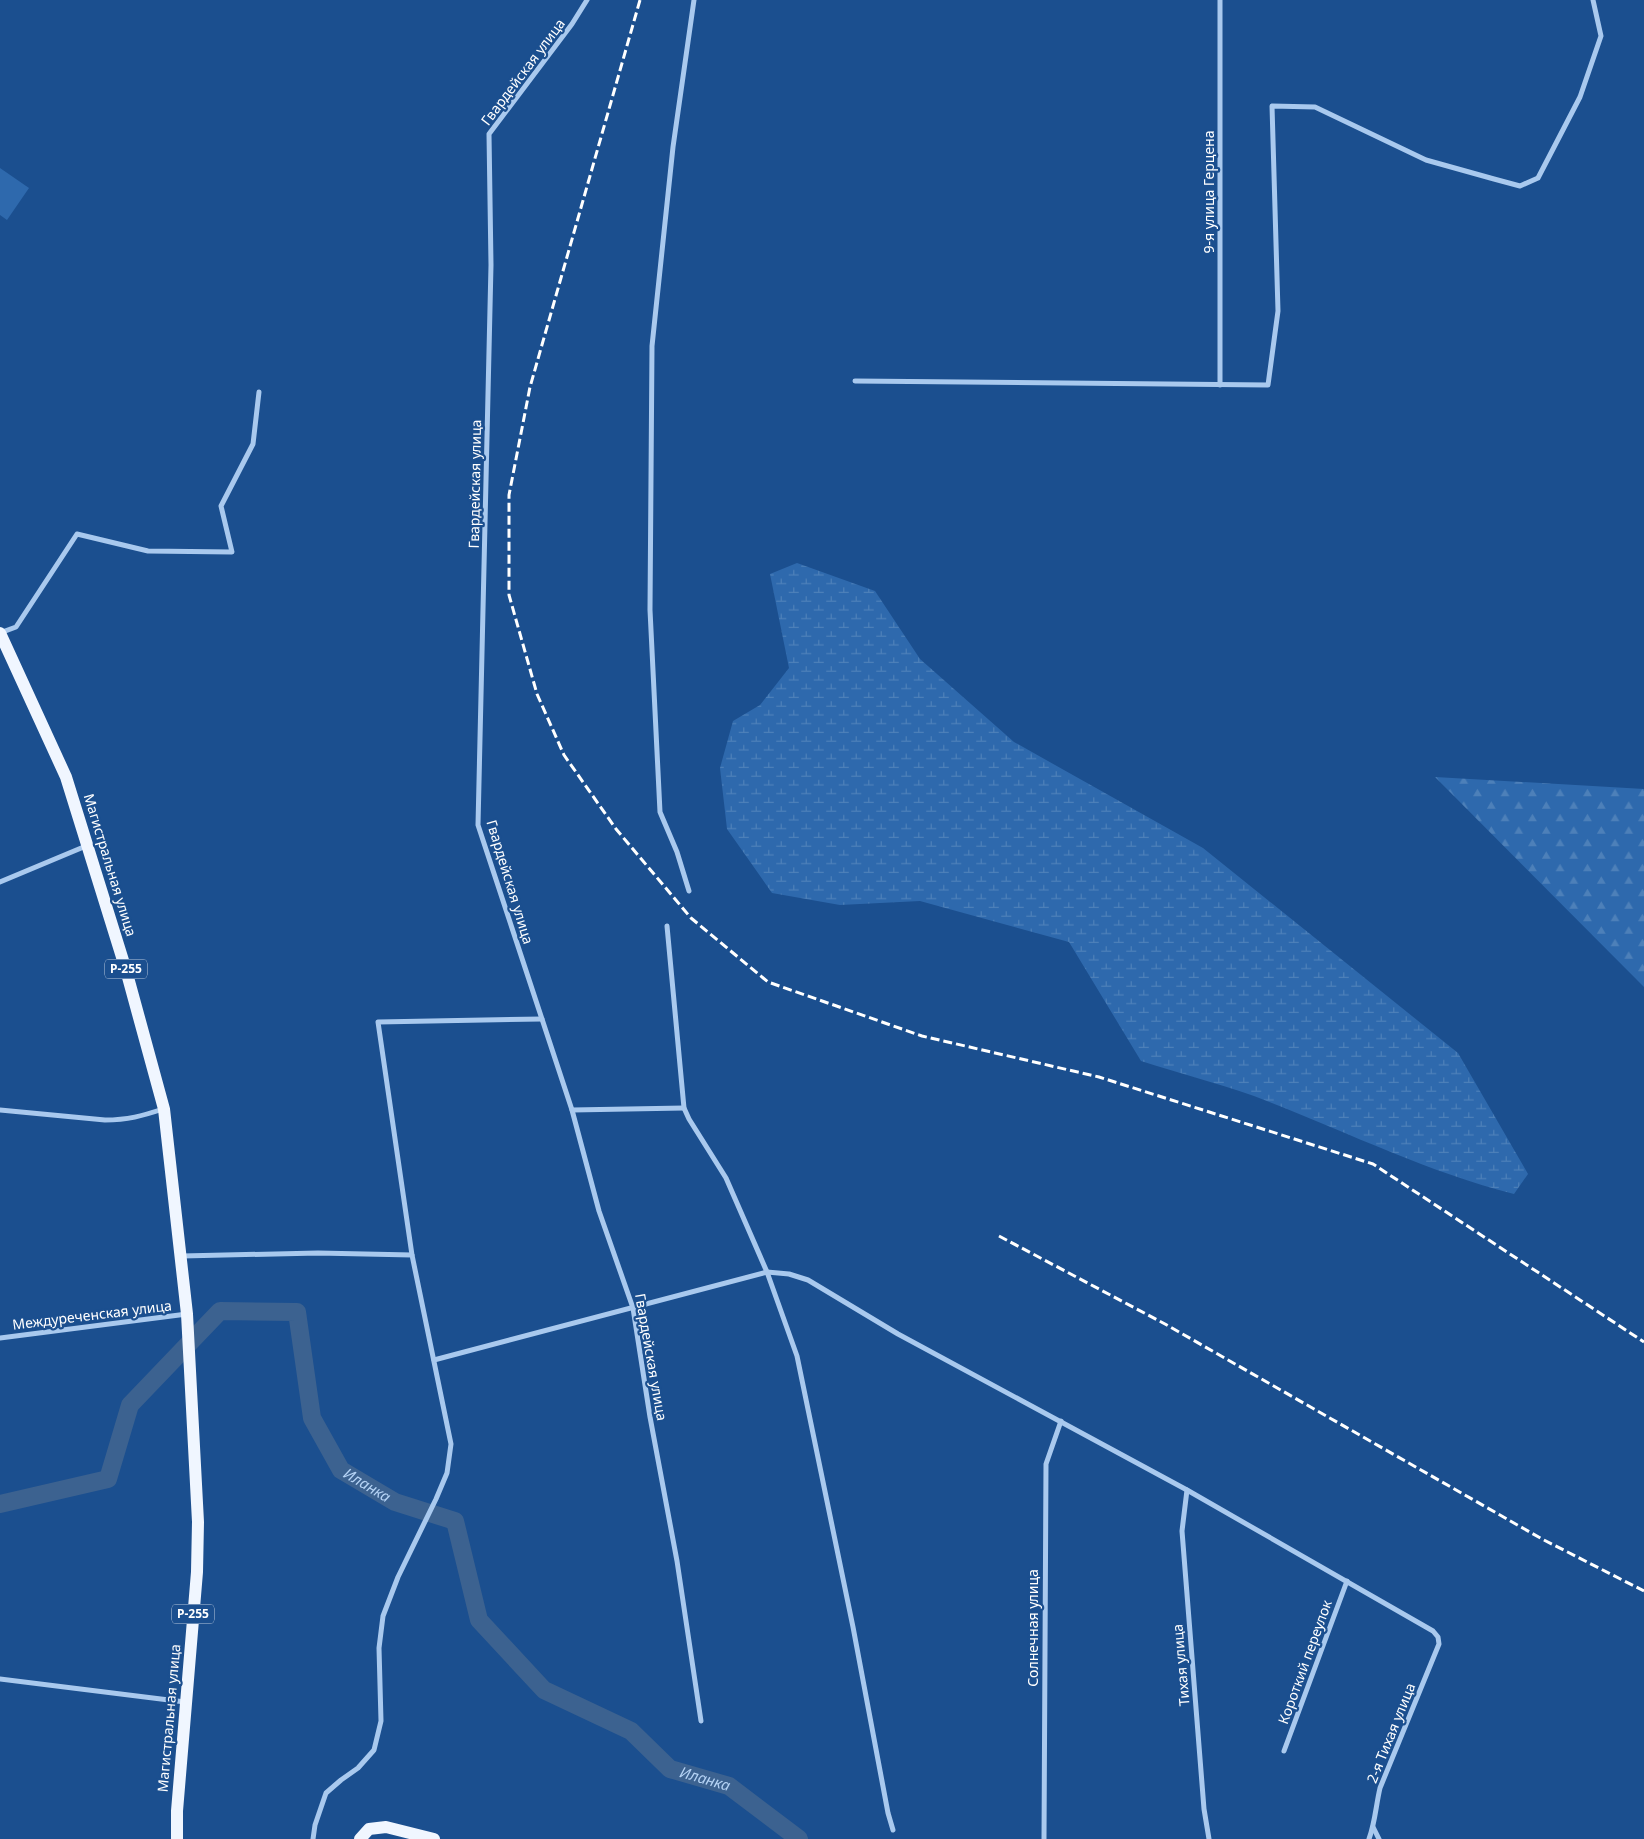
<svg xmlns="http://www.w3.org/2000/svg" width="1644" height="1839" font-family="'Noto Sans',sans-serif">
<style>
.forest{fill:url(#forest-firs)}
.wetland{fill:url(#wetland-marsh)}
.pitch{fill:#2e69ad}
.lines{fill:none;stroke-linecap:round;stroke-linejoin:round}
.river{stroke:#3c6290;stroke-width:18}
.street{stroke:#a9c9ee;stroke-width:5}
.primary{stroke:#f0f6ff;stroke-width:12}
.rail{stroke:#fff;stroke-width:3;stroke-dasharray:9 4;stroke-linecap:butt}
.labels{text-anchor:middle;stroke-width:4.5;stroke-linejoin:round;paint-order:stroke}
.shield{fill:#1b4f8f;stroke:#bbcadd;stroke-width:1}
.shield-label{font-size:12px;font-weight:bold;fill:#fff}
.street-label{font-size:14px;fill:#fff;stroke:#1b4f8f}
.water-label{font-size:15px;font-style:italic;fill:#b5d3f5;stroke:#1b4f8f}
</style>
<defs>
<pattern id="forest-firs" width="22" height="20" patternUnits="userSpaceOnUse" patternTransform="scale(1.25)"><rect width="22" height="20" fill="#2e69ad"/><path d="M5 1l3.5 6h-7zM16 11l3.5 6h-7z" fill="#4d80b9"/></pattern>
<pattern id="wetland-marsh" width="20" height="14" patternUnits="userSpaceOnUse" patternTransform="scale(1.25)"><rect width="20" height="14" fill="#2e69ad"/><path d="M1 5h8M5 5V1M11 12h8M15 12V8" fill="none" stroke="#4d80b9"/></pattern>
</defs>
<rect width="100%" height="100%" fill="#1b4f8f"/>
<polygon class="forest" points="1435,777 1644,789 1644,987"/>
<path class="wetland" d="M797,563L875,591L920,659L1014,742L1203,848L1458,1053L1528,1174L1514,1194C1424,1171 1341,1129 1254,1096C1217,1083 1179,1073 1141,1061L1069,942L920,901L840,905L772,893L727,829L720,768L733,721L760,705L789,668L770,574Z"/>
<polygon class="pitch" points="0,168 29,188 7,220 0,215"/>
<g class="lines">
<path class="river" id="s1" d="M0,1504L108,1479L130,1405L220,1311L297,1312L312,1418L341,1470L395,1502L455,1521L479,1620L544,1690L631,1731L670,1769L729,1786L799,1839"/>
<g class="street">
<polyline points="587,0 572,24 489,134 491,265 478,825 572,1110 599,1211 633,1308 650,1417 677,1561 701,1721"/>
<polyline points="1220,0 1220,385"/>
<polyline points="855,381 1268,385 1278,311 1272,106 1315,107 1426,160 1494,179 1520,186 1538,178 1580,97 1601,36 1593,0"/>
<polyline points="0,633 16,627 77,534 148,551 232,552 221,506 253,444 259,392"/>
<polyline points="0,882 86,846"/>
<polyline points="689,891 677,852 660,812 650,610 652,346 673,147 694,0"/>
<polyline points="667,926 684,1108 689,1119 726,1178 767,1272 797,1356 853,1627 888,1813 893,1830"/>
<path d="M0,1110L105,1120C128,1120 142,1116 163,1109"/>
<polyline points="572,1110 684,1108"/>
<polyline points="412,1255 378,1022 542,1019"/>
<polyline points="182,1256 318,1253 412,1255 451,1444 447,1473 436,1499 398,1577 383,1616 379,1648 381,1721 374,1750 358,1768 341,1780 326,1793 315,1825 313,1839"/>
<polyline points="0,1338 187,1314"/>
<path d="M434,1360L767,1272L789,1274L808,1280L898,1334L1187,1490L1433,1631L1438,1637L1439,1644L1380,1788C1376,1805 1375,1823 1369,1839"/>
<polyline points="1187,1490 1182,1531 1204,1809 1209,1839"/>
<polyline points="0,1679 185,1702"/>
<polyline points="1284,1751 1347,1581"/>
<polyline points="1373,1827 1379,1839"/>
<polyline points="1044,1839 1046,1464 1061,1421"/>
</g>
<g class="primary">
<polyline points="0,633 66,777 126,970 164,1109 187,1314 198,1522 197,1572 177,1811 177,1839"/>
<polyline points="360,1839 369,1829 386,1827 434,1839"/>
</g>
<g class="rail">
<polyline points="640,0 530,387 509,495 509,595 537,694 564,755 616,829 691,918 768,982 922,1036 1099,1077 1373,1164 1644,1342"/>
<polyline points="999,1236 1165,1324 1542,1539 1644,1591"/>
</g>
</g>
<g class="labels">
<g class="shield">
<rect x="105" y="959.5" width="42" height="19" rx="4"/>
<rect x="172" y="1604.5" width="42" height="19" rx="4"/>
</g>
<g class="shield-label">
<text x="126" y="973">Р-255</text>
<text x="193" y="1618">Р-255</text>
</g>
<g class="street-label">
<text transform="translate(523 72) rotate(-53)" y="5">Гвардейская улица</text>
<text transform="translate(1209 192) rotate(-90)" y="5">9-я улица Герцена</text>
<text transform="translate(475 484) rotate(-89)" y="5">Гвардейская улица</text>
<text transform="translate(110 865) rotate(73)" y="5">Магистральная улица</text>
<text transform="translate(510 882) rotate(73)" y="5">Гвардейская улица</text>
<text transform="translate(92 1315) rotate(-7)" y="5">Междуреченская улица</text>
<text transform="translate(651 1357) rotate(80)" y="5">Гвардейская улица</text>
<text transform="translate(1033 1628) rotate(-90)" y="5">Солнечная улица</text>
<text transform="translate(1305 1662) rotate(-70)" y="5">Короткий переулок</text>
<text transform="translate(1181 1665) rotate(-95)" y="5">Тихая улица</text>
<text transform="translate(169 1718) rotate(-85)" y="5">Магистральная улица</text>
<text transform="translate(1391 1733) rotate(-68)" y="5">2-я Тихая улица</text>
</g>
<g class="water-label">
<text dy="5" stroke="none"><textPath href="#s1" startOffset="592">Иланка</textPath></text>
<text dy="5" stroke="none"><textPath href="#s1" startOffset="1072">Иланка</textPath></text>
</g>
</g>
</svg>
